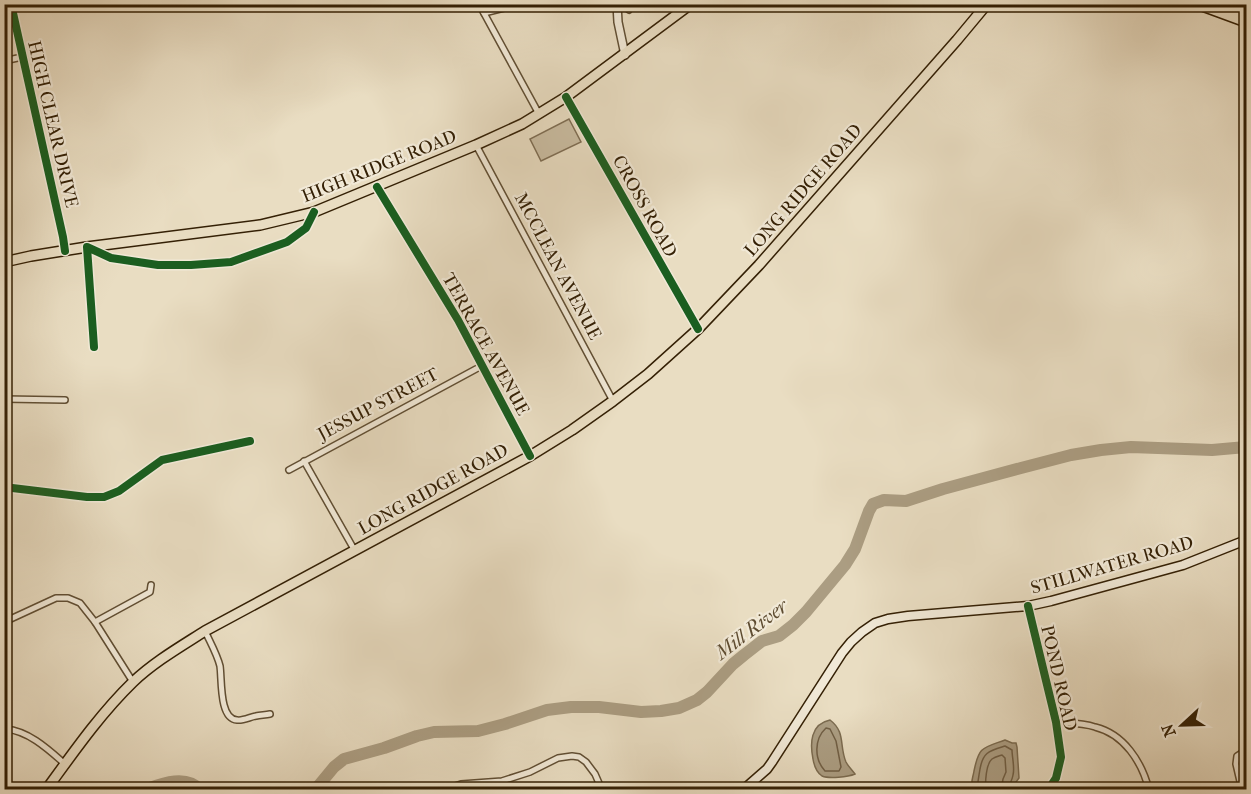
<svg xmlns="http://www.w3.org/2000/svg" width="1251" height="794" font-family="'IM FELL French Canon',serif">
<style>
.green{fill:#cabda2;stroke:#7f6e54;stroke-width:1.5}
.water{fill:#ab9d82;stroke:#7b6b50;stroke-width:1.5}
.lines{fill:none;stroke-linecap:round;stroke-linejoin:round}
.shore{stroke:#705e44;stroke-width:1.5}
.stream{stroke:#7b6b50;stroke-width:2}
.river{stroke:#ab9d82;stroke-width:12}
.minor-casing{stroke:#614f34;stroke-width:8}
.tertiary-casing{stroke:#614f34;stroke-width:10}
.secondary-casing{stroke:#342005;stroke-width:11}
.primary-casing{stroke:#342005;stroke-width:12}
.minor{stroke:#f1e9d7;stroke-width:5}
.tertiary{stroke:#f1e9d7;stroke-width:7}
.secondary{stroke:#f1e9d7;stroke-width:8}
.primary{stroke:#e9ddc2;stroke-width:9}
.cycleway-casing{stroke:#f1e9d7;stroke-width:11}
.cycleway{stroke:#1b5e20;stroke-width:8}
.labels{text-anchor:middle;stroke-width:4.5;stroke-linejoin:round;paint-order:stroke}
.street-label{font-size:18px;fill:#342005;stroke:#f1e9d7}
.water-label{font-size:20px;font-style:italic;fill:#5e4c31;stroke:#f1e9d7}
</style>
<rect width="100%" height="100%" fill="#e9ddc2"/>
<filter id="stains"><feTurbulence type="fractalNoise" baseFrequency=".00333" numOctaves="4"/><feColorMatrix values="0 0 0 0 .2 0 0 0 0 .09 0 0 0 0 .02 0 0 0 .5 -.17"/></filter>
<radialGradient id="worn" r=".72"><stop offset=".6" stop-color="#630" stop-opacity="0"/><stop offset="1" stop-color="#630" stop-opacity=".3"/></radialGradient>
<polygon class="green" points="569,119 581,142 541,161 530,139"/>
<g class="water">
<path d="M830,720C846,732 839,746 846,762C848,766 852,770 855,774C848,777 829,779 822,776C816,772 814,765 813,759C810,744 810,724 830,720Z"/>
<path d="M1005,740L1012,743H1016L1017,747L1019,778L1016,782L1014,789H973C970,782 973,778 974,771C979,746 983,748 1005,740Z"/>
</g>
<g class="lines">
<g class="shore">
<path d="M826,728L830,729L836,741L841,767L839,771H825C814,759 814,739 826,728Z"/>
<path d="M978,790C977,782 979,776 980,769C983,752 989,751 1005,746L1012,750C1012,757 1015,768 1013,775C1012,781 1009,784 1009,790"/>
<path d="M986,790C985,782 986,764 992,759C995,757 999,756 1002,755L1005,758L1006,772L1003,779L1001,790"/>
</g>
<polyline class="stream" points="4,788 6,790"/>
<g class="river">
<path d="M144,790C161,784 186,774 200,790"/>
<polyline points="315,790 334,767 344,759 384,748 417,736 434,732 478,731 505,724 547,710 571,707 599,707 641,712 661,711 679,708 697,700 707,692 733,664 744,655 762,641 779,636 793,625 806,612 845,565 855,549 869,511 873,504 884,500 906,501 943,489 1021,468 1071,455 1101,450 1131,447 1212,450 1246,447"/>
</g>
<defs>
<g id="minor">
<polyline points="11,4 63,237 65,251"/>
<polyline points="479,4 539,114"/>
<polyline points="629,10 632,4"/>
<polyline points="484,13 504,8 536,4"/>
<polyline points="4,61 22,57"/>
<polyline points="566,97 698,329"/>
<polyline points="476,145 613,401"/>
<polyline points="377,187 458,320 530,456"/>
<polyline points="94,347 87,247 111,258 158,265 191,265 231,262 287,242 306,228 314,212"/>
<polyline points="4,399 65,400"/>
<polyline points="304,461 355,551"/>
<polyline points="289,470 476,369 482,366"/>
<polyline points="4,487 87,497 104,497 119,491 162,460 250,441"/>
<polyline points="1028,606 1056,722 1061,757 1056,778 1048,790"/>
<polyline points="4,622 56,598 68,598 80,603 95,622 133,682"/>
<polyline points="95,622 150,592 151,585"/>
<path d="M205,631C210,642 217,654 220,666C222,679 219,719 237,720C243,721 250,717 256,716C260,715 265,715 270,714"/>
<path d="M1056,722C1069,723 1083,723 1095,727C1124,734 1142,762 1149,790"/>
<path d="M6,729C29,731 49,750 65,764"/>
<polyline points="443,790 461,784 502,781 530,772 558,758 572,756 579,757 586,762 595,774 602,790"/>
<polyline points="1242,790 1236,764 1237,756 1246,750"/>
</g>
<polyline id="tertiary" points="617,4 618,22 625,55"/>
<polyline id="secondary" points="743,790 767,769 772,762 842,653 851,642 862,632 875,623 888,619 908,616 1028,606 1051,601 1183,565 1246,540"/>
<g id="primary">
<polyline points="1197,4 1246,22"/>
<polyline points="1221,4 1246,14"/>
<polyline points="4,262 31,256 87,247 260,225 314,212 476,145 522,124 566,97 691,4"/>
<path d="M46,790C73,753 100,714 133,682C154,662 180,647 205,631L530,456L572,430L613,401L648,374L698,329L759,265L957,40L987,4"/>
</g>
</defs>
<use href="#minor" class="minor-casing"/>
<use href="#tertiary" class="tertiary-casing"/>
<use href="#secondary" class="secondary-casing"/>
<use href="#primary" class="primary-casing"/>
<use href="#minor" class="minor"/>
<use href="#tertiary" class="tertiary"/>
<use href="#secondary" class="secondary"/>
<use href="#primary" class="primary"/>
<defs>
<g id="cycleway">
<polyline points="11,4 63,237 65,251"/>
<polyline points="566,97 698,329"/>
<polyline points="377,187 458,320 530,456"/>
<polyline points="94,347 87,247 111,258 158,265 191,265 231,262 287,242 306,228 314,212"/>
<polyline points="4,487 87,497 104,497 119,491 162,460 250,441"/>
<polyline points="1028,606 1056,722 1061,757 1056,778 1048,790"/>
</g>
</defs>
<use href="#cycleway" class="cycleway-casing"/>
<use href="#cycleway" class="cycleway"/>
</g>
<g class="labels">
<g class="street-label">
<text transform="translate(53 124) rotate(77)" y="6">HIGH CLEAR DRIVE</text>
<text transform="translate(379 166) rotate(-22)" y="6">HIGH RIDGE ROAD</text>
<text transform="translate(803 190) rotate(-49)" y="6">LONG RIDGE ROAD</text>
<text transform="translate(645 206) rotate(61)" y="6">CROSS ROAD</text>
<text transform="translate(558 266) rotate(62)" y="6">MCCLEAN AVENUE</text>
<text transform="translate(486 344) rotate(61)" y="6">TERRACE AVENUE</text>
<text transform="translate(378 404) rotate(-28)" y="6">JESSUP STREET</text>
<text transform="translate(433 489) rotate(-29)" y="6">LONG RIDGE ROAD</text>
<text transform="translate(1112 565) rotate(-16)" y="6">STILLWATER ROAD</text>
<text transform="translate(1059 678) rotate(77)" y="6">POND ROAD</text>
</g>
<g class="water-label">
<text transform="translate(751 629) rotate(-37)" y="7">Mill River</text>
</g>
</g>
<rect width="1251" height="794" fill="none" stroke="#e9ddc2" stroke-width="24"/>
<rect x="6" y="6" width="1239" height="782" fill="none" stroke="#342005" stroke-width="3"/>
<rect x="12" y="12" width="1227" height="770" fill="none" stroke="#342005" stroke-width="1.5"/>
<g transform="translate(1182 725) rotate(248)" stroke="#f1e9d7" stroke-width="4.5" paint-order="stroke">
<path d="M0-4.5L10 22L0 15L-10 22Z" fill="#342005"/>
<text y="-9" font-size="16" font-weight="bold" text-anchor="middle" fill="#342005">N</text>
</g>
<rect width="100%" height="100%" filter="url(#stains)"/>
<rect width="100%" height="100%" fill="url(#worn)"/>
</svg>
